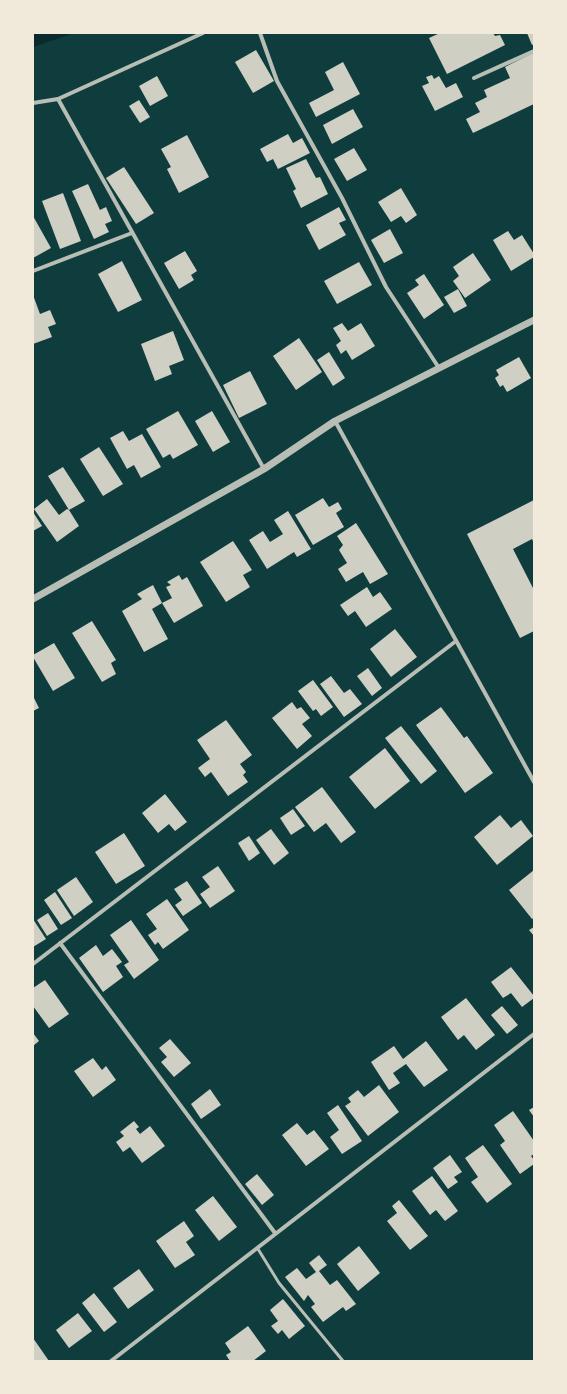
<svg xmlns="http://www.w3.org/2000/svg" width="567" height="1394" font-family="Commissioner,sans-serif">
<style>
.water{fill:#0a2a2b}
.building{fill:#cfcfc3}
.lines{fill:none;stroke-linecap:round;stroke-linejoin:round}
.service{stroke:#b8beb3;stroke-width:3}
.minor{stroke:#b8beb3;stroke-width:4}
.tertiary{stroke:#b8beb3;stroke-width:7}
</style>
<rect width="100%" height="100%" fill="#0f3d3e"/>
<polygon class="water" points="33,33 74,33 33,47"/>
<g class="building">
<polygon points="440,33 493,33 495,36 500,35 505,45 447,74 429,38"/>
<polygon points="527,33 534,33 534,44 532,45"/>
<polygon points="256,50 274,81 253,93 235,62"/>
<polygon points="533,53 534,104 473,133 466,119 480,112 475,103 487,97 484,90 510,78 505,67"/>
<polygon points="343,62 360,94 316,117 309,103 334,90 325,72"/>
<polygon points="432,75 434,79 439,76 446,88 456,83 463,97 435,111 422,86 429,83 426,77"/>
<polygon points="157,76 168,96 150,106 139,86"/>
<polygon points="139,100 150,117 140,123 129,106"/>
<polygon points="353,109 363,127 332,144 323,125"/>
<polygon points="288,134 293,143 302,138 310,153 278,169 273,159 267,162 260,149"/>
<polygon points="187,135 209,177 179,193 167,169 171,167 161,149"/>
<polygon points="354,148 367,170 347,181 334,159"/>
<polygon points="306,159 316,178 320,177 328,194 301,208 293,191 296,189 286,168"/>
<polygon points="124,167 154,213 136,224 106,178"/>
<polygon points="88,184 100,210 106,207 112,221 105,224 109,232 94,239 72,191"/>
<polygon points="401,188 417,215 406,223 401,216 391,222 378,202"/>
<polygon points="63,193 81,241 60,249 42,201"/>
<polygon points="339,207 346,220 339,223 346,235 319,250 306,225"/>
<polygon points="33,216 51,248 33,258"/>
<polygon points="390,229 403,253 384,263 371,240"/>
<polygon points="508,231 514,240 522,235 534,254 534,257 511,271 493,240"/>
<polygon points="185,251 197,271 191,275 194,280 179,289 164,263"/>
<polygon points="473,253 491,280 465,298 453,281 459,276 453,267"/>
<polygon points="122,261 142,300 118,312 98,274"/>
<polygon points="359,262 372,285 337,304 324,281"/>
<polygon points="424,274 444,305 424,319 407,293 419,285 415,280"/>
<polygon points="458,289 467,306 454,313 444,297"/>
<polygon points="33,295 40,314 50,310 56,324 48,327 52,337 33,344"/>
<polygon points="342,323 348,331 361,323 375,346 352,360 346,350 341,354 336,345 341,341 333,328"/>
<polygon points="173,331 184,360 169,366 172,374 155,381 141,344"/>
<polygon points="299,338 322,372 296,390 273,356"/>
<polygon points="329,352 345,378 333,386 317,360"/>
<polygon points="519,357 531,378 507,392 503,385 500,387 495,378 499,375 496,370"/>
<polygon points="250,371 267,404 239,418 223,385"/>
<polygon points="178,411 198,445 173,459 170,454 163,458 146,429"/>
<polygon points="212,411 230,442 213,452 195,421"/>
<polygon points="123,431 129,441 142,434 161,467 141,478 134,465 127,469 110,438"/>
<polygon points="99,447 123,484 103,496 80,459"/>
<polygon points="63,467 85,501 69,510 48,476"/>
<polygon points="323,498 329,507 338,502 342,509 336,513 344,527 313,545 295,515"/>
<polygon points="47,499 59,515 67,509 69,510 79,526 57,542 34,509"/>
<polygon points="534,500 534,543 532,539 513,549 534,590 534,631 520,638 467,534"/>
<polygon points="288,511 311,549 297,557 294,552 267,569 249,540 263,531 270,542 283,534 274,520"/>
<polygon points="33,512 42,526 33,531"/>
<polygon points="356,523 388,574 370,584 363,572 346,582 338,569 347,563 339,550 343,545 337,536"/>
<polygon points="233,541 252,570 243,575 250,587 226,602 200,562"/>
<polygon points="179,575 182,580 187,577 203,606 174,623 162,603 172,598 166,587 171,585 167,582"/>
<polygon points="153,585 162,603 152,609 168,639 144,652 122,611 142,599 137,594"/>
<polygon points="367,587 373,597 380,592 392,609 366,627 355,611 348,616 340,605"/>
<polygon points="92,621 116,660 111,663 116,674 102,682 72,633"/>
<polygon points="395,629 417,657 391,677 370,649"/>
<polygon points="54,643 75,678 53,691 33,657 33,655"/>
<polygon points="368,668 382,688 372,696 357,676"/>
<polygon points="331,676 344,693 350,689 362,704 344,717 320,684"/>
<polygon points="313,680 333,707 321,716 316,709 313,711 298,691"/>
<polygon points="33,696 39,708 33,711"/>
<polygon points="292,702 297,709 301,707 310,718 302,724 312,736 297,749 272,718"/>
<polygon points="441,707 464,738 467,736 493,773 465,793 416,725"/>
<polygon points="226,720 252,755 240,764 246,772 243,775 248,782 228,796 211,772 205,777 198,768 210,759 197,740"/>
<polygon points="401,726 437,771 421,784 385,738"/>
<polygon points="385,748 410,781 375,809 349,777"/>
<polygon points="322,787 356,832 341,843 326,823 314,832 295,807"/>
<polygon points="165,794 187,822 175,831 169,824 158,833 142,813"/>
<polygon points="293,809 305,826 291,835 280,818"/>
<polygon points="500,815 511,828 521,820 533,836 497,865 474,837"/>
<polygon points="271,829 289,853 274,865 256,840"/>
<polygon points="124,833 145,866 116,884 95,852"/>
<polygon points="249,836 260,853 249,861 238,843"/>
<polygon points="218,866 235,891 210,908 200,894 210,887 202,877"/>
<polygon points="534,870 534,918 532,919 509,890"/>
<polygon points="76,877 93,902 74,916 57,890"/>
<polygon points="187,881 202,903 183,916 175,905 182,900 174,889"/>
<polygon points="55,892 72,918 61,925 44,900"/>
<polygon points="167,899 189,930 163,949 158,942 155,945 148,935 157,929 146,914"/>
<polygon points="48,913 58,929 47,936 37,920"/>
<polygon points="33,919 46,939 33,947"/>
<polygon points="131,920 159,960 134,979 124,965 129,962 110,935"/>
<polygon points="534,927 534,936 529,930"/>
<polygon points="96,945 103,956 112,949 122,962 116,966 123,977 103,992 79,958"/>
<polygon points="511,967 534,996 534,998 522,1007 511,993 503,998 491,982"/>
<polygon points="45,980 69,1014 49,1028 33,1006 33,988"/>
<polygon points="466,998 495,1035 476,1050 464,1035 458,1040 441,1017"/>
<polygon points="502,1006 518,1025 507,1034 491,1015"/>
<polygon points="33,1033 39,1041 33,1046"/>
<polygon points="170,1039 191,1063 174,1077 161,1062 167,1057 159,1048"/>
<polygon points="426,1041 448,1070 424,1087 406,1064 393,1073 400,1083 389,1090 371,1062 394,1046 403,1059"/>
<polygon points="93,1058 102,1070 106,1066 116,1080 93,1097 74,1071"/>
<polygon points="379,1085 399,1112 368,1136 345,1106 351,1102 348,1098 358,1090 364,1097"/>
<polygon points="210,1089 221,1105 201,1119 191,1104"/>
<polygon points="338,1105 362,1141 342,1154 330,1137 339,1130 327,1113"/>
<polygon points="534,1107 534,1117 529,1110"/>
<polygon points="513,1111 534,1141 534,1154 531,1156 534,1160 534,1164 520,1174 500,1145 505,1141 494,1125"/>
<polygon points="134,1121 139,1127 136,1129 140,1134 150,1126 165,1146 142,1163 130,1147 123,1152 116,1142 124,1136 120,1132"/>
<polygon points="297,1123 307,1135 314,1130 329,1149 306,1166 282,1135"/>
<polygon points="483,1145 512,1184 487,1203 471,1182 478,1177 465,1158"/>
<polygon points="450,1155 462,1172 454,1177 458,1182 448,1189 433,1168"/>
<polygon points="257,1174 274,1195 262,1205 245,1184"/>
<polygon points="432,1176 458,1211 445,1221 436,1210 430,1215 412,1191"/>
<polygon points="213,1196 237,1227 219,1241 195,1210"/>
<polygon points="399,1200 428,1236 410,1250 387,1221 397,1213 392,1206"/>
<polygon points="184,1221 194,1236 186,1242 195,1255 175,1268 156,1241"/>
<polygon points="359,1246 380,1273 358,1291 337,1264"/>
<polygon points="319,1255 327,1265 319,1271 330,1285 337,1280 356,1304 346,1311 343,1307 323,1322 311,1307 315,1304 308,1295 304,1301 285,1277 297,1268 306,1279 316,1272 309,1263"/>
<polygon points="139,1269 154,1290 128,1309 113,1288"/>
<polygon points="94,1293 117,1322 104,1332 82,1303"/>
<polygon points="283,1299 305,1326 289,1339 282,1330 278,1334 271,1326 278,1321 270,1310"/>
<polygon points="78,1313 92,1331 69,1348 56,1330"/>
<polygon points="248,1326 266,1351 253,1361 230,1361 226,1355 231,1352 225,1343"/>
<polygon points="33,1338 49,1361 33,1361"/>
</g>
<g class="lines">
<polyline class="service" points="258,1249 279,1283 343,1361"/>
<g class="minor">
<polyline points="260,33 277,81 342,198 386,287 439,368"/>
<polyline points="474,78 534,51"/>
<polyline points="58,99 264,469"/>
<polyline points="33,103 58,99 203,33"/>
<polyline points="33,271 132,233"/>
<polyline points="335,421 534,782"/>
<polyline points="60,943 275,1233"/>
<polyline points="33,964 456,641"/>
<polyline points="111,1361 534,1034"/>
</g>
<polyline class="tertiary" points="33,599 264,469 335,421 534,320"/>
</g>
<rect width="567" height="1394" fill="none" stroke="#f1e9da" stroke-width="68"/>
</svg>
